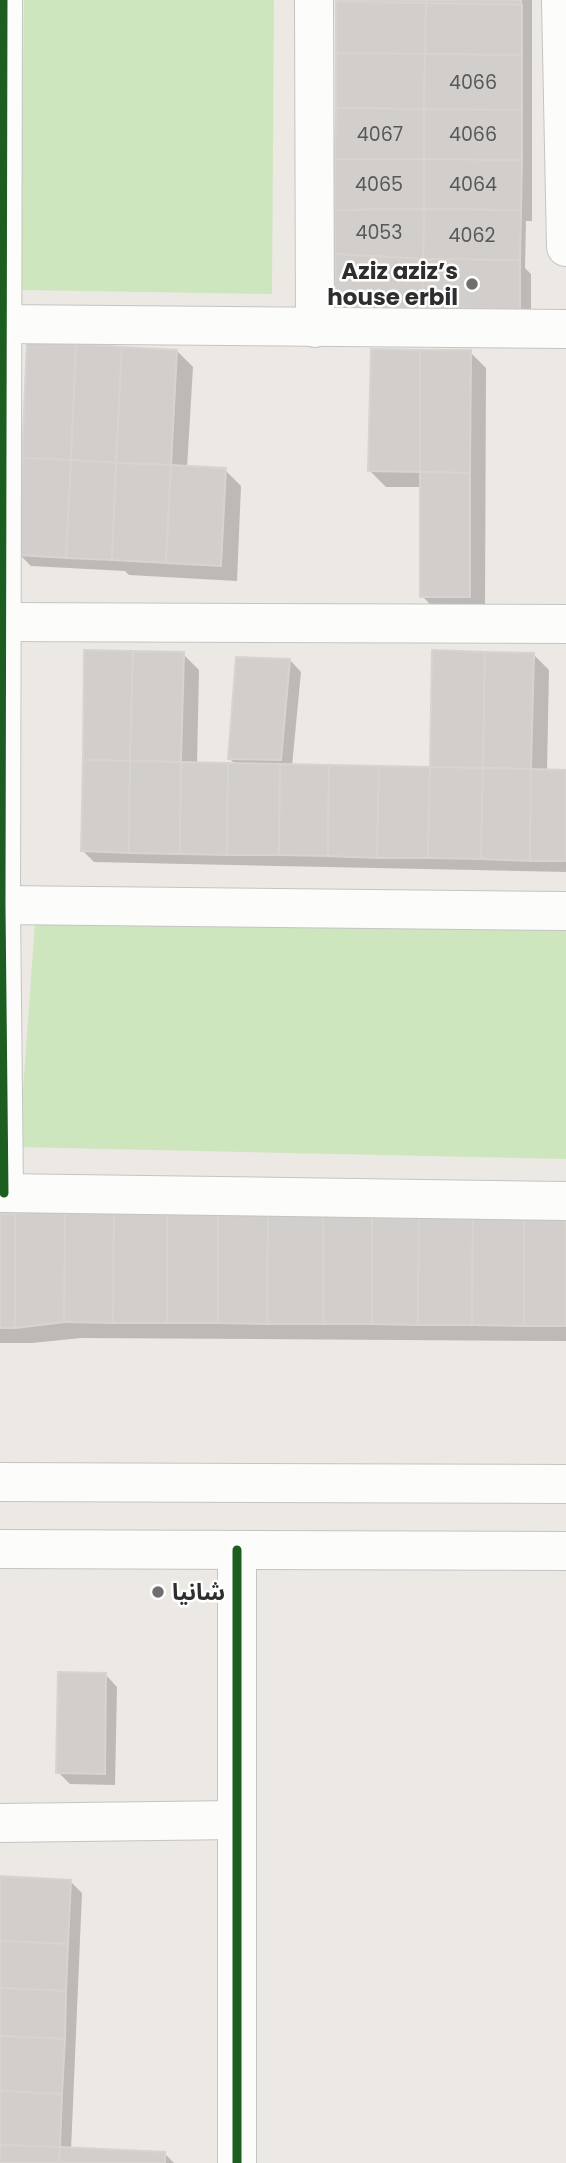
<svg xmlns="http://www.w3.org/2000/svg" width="566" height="2163" font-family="Poppins,'Noto Sans Arabic',sans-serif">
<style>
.green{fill:#cee6be}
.shadow{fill:#0003}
.building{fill:#d1cecb;stroke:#d7d4d0;stroke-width:2}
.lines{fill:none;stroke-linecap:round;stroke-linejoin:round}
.minor-casing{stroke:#c5c4c5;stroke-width:40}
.minor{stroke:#fcfcfb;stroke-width:38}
.cycleway-casing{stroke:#fff;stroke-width:13}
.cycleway{stroke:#1b5e20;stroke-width:9}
.poi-dot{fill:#706f6e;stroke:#fff;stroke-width:2.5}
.labels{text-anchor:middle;stroke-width:5;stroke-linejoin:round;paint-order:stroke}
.number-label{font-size:19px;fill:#585857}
.poi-label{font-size:23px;font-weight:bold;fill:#2e2e2e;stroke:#fff;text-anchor:end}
</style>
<rect width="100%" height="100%" fill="#ece8e4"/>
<g class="green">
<polygon points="24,0 274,0 272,294 20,290"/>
<polygon points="35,922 566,924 566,1159 19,1147"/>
</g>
<g class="shadow">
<polygon points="336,0 532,0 532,221 526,221 525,268 531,274 531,320 349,318 337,306"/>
<polygon points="177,351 193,367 187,468 225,470 241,486 237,581 129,575 125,571 31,566 20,555"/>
<polygon points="470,352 486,368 485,613 438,612 422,596 422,487 386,487 370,471"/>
<polygon points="183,654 199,670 197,764 236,765 230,759 290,660 301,672 292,766 432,769 533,654 549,670 547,771 566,771 566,872 94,862 83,851"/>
<polygon points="566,1214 566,1341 81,1338 32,1343 0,1343 0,1216"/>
<polygon points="106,1675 117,1687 115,1785 70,1784 58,1772"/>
<polygon points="0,1878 70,1881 82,1893 71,2150 164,2153 174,2163 0,2163"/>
</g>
<g class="building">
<polygon points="336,0 426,0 426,3 336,2"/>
<polygon points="426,0 521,0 521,4 426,3"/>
<polygon points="336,2 426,3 425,54 336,53"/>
<polygon points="426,3 522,5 522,55 425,54"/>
<polygon points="336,53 425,54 424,109 336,108"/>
<polygon points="425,54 522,55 522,110 424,109"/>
<polygon points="336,108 424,109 424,159 335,159"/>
<polygon points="424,109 522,110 522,160 424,159"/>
<polygon points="335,159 424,159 424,209 335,210"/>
<polygon points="424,159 522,160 521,210 424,209"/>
<polygon points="424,209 521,210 520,260 423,259"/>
<polygon points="424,209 423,259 335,254 335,210"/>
<polygon points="335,254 423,259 423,308 336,307"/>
<polygon points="423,259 520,260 520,309 423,308"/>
<polygon points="27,342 76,344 71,460 22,458"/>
<polygon points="76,344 122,347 116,463 71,460"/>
<polygon points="122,347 177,350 171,465 116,463"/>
<polygon points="371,349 420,350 420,472 368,471"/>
<polygon points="420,350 471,350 470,473 420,472"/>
<polygon points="22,458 71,460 66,558 18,555"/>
<polygon points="71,460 116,463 112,560 66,558"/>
<polygon points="116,463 171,465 166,563 112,560"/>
<polygon points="171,465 226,468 221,566 166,563"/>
<polygon points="420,472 470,473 470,597 420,597"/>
<polygon points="84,650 133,651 130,761 83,760"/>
<polygon points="432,650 485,652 483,768 430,767"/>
<polygon points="133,651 184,652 181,762 130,761"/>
<polygon points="485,652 534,653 531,769 483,768"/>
<polygon points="236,657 290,659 281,760 228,759"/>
<polygon points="83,760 130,761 129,853 81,851"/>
<polygon points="130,761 181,762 180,854 129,853"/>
<polygon points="181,762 228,763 227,855 180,854"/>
<polygon points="228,763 280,764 279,855 227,855"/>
<polygon points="280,764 329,765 328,856 279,855"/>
<polygon points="329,765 379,766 377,858 328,856"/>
<polygon points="379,766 430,767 428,858 377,858"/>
<polygon points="430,767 483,768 481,859 428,858"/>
<polygon points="483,768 531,769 530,861 481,859"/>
<polygon points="531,769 566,770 566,861 530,861"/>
<polygon points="65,1208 114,1209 113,1323 64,1322"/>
<polygon points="65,1208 64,1322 15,1328 15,1214"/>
<polygon points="114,1209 167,1209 167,1323 113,1323"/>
<polygon points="167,1209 218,1210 218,1323 167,1323"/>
<polygon points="218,1210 268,1210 267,1324 218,1323"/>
<polygon points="268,1210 323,1210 323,1324 267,1324"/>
<polygon points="323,1210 372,1211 372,1324 323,1324"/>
<polygon points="372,1211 419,1211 418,1325 372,1324"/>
<polygon points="419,1211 473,1211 472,1325 418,1325"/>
<polygon points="473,1211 524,1212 524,1326 472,1325"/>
<rect x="524" y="1212" width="42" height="114"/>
<rect x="0" y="1214" width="15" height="114"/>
<polygon points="58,1672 106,1673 105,1774 56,1773"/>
<polygon points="0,1876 71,1880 68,1944 0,1941"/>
<polygon points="0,1941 68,1944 66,1991 0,1988"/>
<polygon points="0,1988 66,1991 65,2039 0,2036"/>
<polygon points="0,2036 65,2039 62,2094 0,2091"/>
<polygon points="0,2091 62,2094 60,2147 0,2145"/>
<polygon points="0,2145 60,2147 59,2163 0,2163"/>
<polygon points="60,2147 165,2152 165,2163 59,2163"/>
</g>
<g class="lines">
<defs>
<g id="minor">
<polyline points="3,0 1,905 4,1193"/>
<polyline points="314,0 315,328"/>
<polyline points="561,0 566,247"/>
<polyline points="1,324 566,329"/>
<polyline points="0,622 566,624"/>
<polyline points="1,905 566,911"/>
<polyline points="0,1193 566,1201"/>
<polyline points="0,1482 566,1484"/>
<polyline points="0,1549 566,1551"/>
<polyline points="0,1823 237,1820"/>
<polyline points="237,2163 237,1550"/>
</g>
</defs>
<use href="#minor" class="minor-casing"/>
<use href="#minor" class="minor"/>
<defs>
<g id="cycleway">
<polyline points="3,0 1,905 4,1193"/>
<polyline points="237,2163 237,1550"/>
</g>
</defs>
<use href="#cycleway" class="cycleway-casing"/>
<use href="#cycleway" class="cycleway"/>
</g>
<g class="poi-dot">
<circle cx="472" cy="284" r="7"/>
<circle cx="158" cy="1592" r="7"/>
</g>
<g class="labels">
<g class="number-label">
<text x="473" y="89">4066</text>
<text x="380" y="141">4067</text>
<text x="473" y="141">4066</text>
<text x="379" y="191">4065</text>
<text x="473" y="191">4064</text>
<text x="379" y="239">4053</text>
<text x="472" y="242">4062</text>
</g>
<g class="poi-label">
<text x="458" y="279">Aziz aziz’s<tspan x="458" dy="26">house erbil</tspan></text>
<text x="172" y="1600" text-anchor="start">شانيا</text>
</g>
</g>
</svg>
